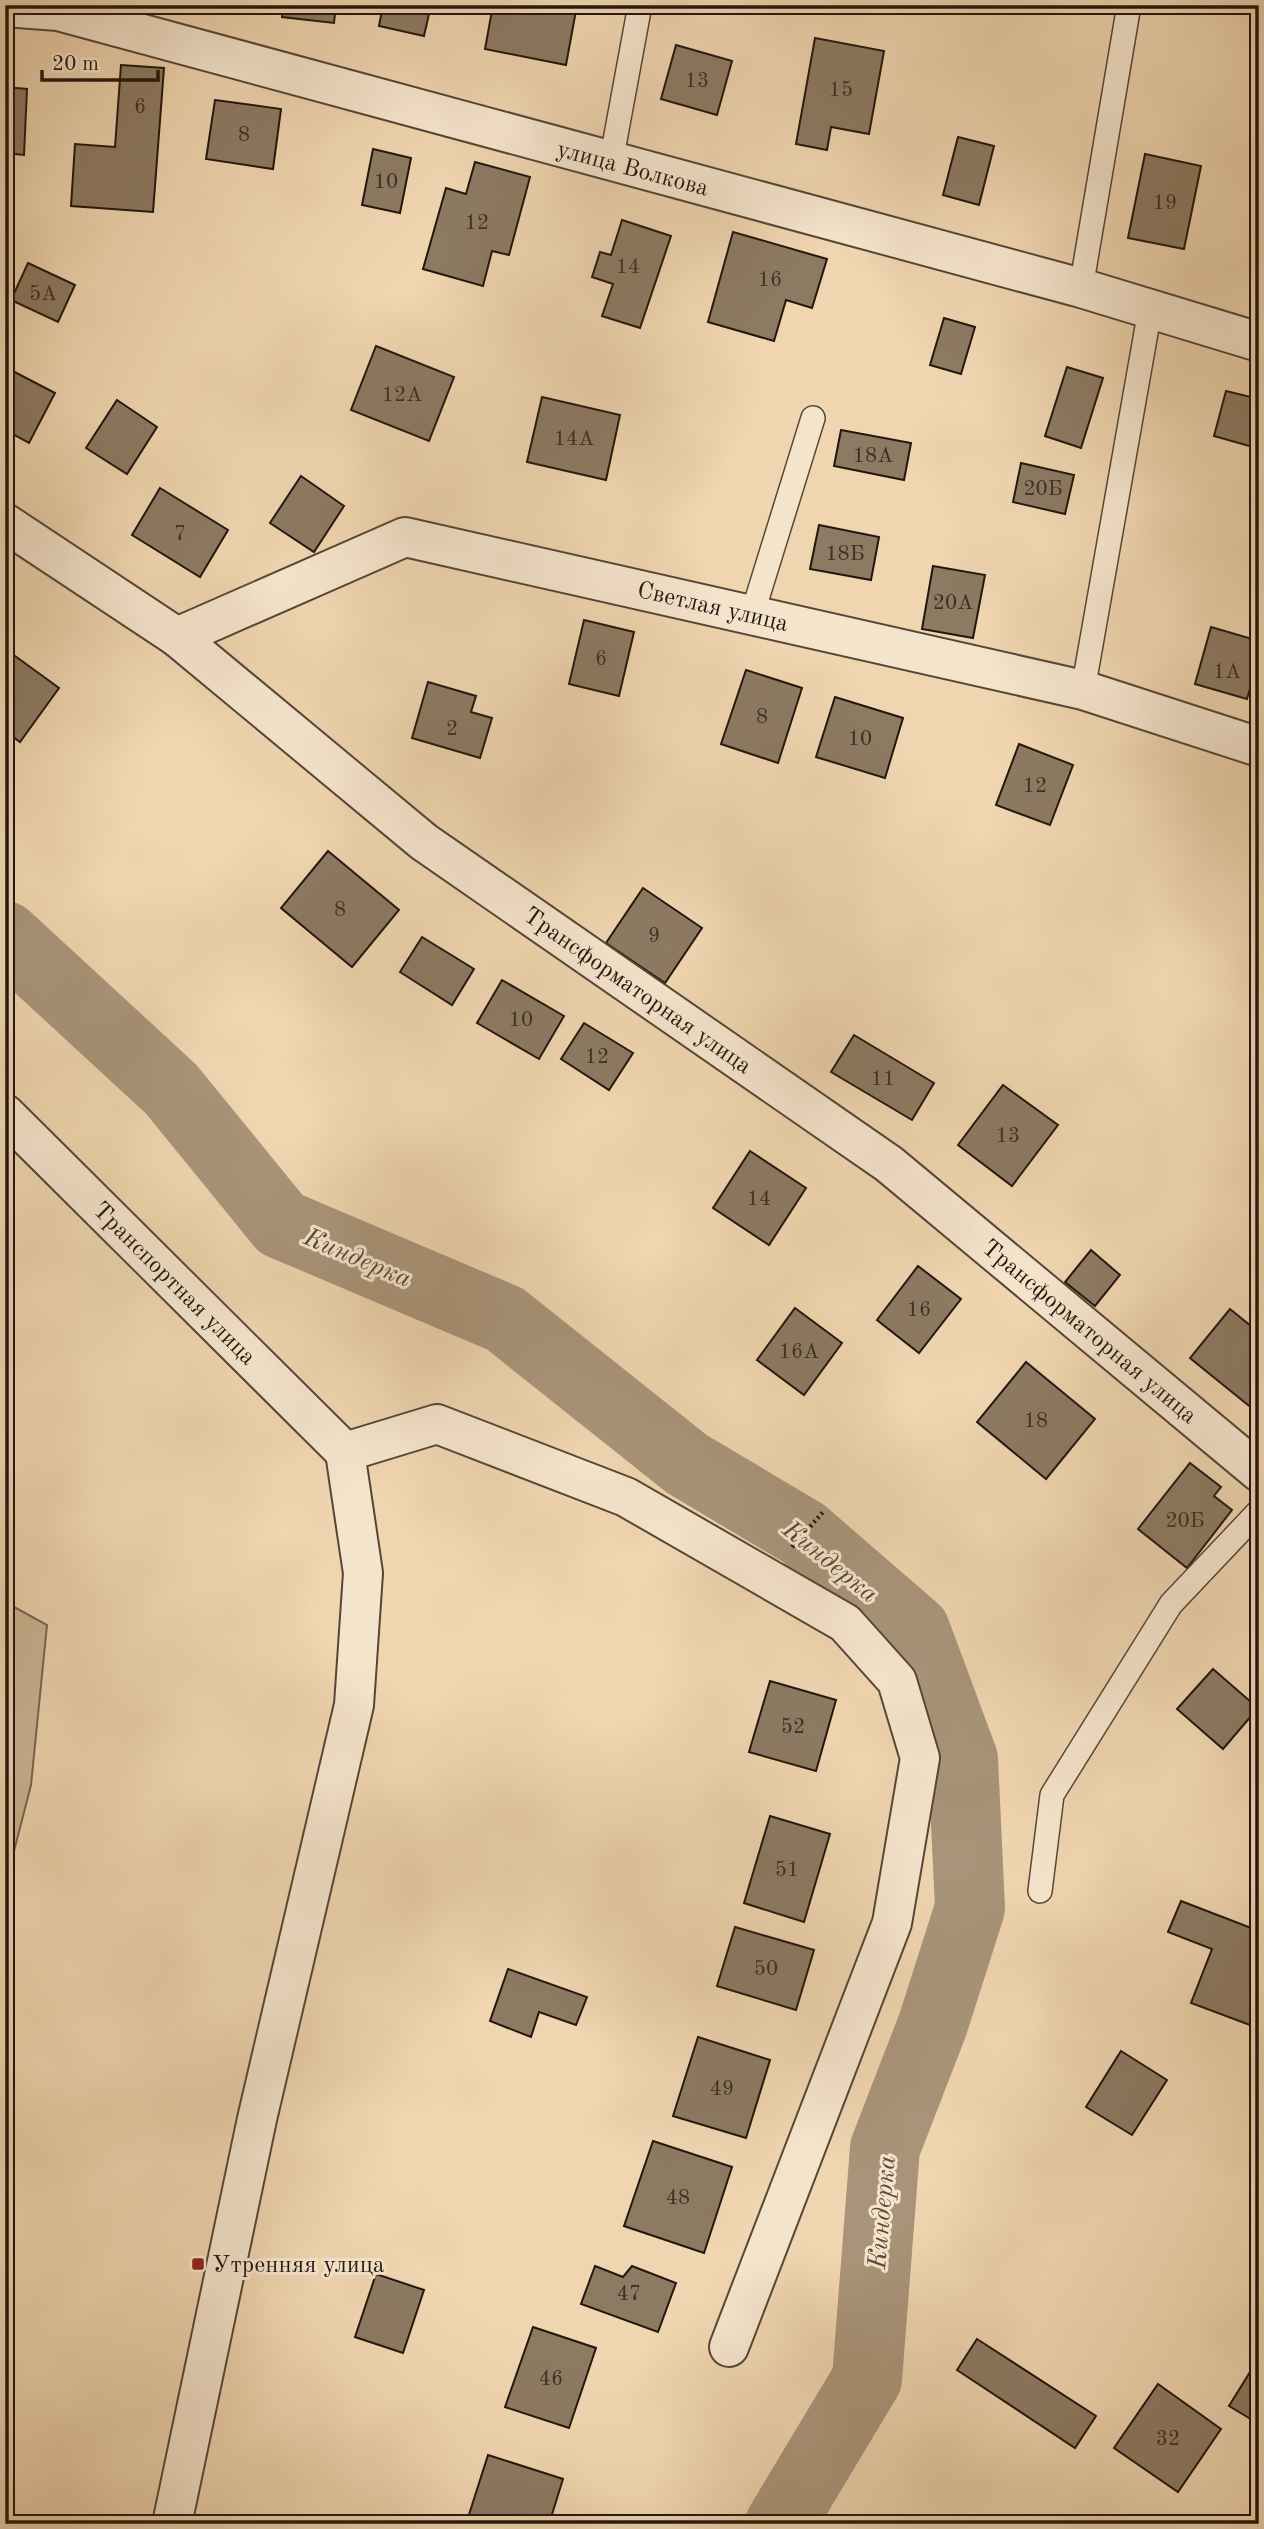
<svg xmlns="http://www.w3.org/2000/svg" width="1264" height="2529" font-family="'Old Standard TT',serif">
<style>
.green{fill:#ccb595;stroke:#776652;stroke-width:2}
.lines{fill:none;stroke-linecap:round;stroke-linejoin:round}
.river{stroke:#a99479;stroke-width:70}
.building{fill:#8d7a63;stroke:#22170f;stroke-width:2}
.service-casing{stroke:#554637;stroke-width:26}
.minor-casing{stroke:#554637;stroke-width:42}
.tertiary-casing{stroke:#554637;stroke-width:42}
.path{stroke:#22170f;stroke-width:4.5;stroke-dasharray:2 3.5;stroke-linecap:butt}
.service{stroke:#f5e4cc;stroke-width:23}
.minor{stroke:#f5e4cc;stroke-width:38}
.tertiary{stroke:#f5e4cc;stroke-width:38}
.poi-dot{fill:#8f2418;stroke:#f5e4cc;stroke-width:2.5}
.labels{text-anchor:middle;stroke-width:6;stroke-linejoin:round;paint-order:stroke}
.number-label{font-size:21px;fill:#3d3024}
.street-label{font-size:24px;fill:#22170f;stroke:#f5e4cc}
.poi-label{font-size:24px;fill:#22170f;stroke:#f5e4cc;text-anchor:start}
.water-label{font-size:26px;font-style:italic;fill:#584939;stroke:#f5e4cc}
</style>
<rect width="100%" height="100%" fill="#efd5b0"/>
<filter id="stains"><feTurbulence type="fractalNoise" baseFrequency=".00286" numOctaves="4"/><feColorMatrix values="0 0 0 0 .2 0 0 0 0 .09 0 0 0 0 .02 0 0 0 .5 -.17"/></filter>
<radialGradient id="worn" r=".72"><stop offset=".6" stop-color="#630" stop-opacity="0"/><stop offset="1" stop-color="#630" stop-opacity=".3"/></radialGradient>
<polygon class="green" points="5,1602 47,1625 31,1785 5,1886"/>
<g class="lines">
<polyline class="river" points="5,936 171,1089 281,1224 505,1319 687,1464 803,1533 915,1630 963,1759 970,1908 933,2024 885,2148 867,2379 780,2524"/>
</g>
<g class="building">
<polygon points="283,5 336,5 334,23 282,17"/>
<polygon points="383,5 431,5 424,36 379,26"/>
<polygon points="493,5 577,5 566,65 485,49"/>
<polygon points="815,38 884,51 869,134 831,127 827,150 796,144"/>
<polygon points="676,45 732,61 717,115 661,99"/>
<polygon points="121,65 164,68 153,212 71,206 75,144 115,147"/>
<polygon points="5,87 27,89 24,155 5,153"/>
<polygon points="215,100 281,109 273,169 206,159"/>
<polygon points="958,137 994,146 979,205 943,195"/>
<polygon points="373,149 411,158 400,213 362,205"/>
<polygon points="1145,154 1201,166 1184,249 1128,238"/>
<polygon points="475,162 530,177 509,255 492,251 483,286 423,269 446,188 466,194"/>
<polygon points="622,220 671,236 640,328 602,316 613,284 592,277 600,252 611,255"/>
<polygon points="733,232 827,259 812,308 786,300 774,341 708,322"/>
<polygon points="28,263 75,285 58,322 11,300"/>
<polygon points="944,318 975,327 961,374 930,365"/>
<polygon points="376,346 454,377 429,441 351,410"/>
<polygon points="5,367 55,393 29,443 5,430"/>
<polygon points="1067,367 1103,378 1081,448 1045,436"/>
<polygon points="1226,391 1259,399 1259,426 1253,447 1214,436"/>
<polygon points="542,397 620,415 606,480 527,462"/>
<polygon points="117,400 157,427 127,474 86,448"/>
<polygon points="841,430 911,443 904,480 834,466"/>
<polygon points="1021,463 1074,475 1065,514 1013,502"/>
<polygon points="301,476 344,506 314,552 270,523"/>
<polygon points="160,488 228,530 200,577 132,535"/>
<polygon points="819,525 879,537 871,580 810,569"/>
<polygon points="933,566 985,575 973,638 922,629"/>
<polygon points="584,620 634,632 619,696 569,684"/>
<polygon points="1211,627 1259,641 1259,657 1247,699 1195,684"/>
<polygon points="11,653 59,688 20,742 5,731 5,662"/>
<polygon points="746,670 802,688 778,763 721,744"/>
<polygon points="428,682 476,696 471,712 492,718 480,758 412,738"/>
<polygon points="835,697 903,718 885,778 816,757"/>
<polygon points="1019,744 1073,765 1050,825 996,805"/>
<polygon points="328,851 399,910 352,967 281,908"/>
<polygon points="643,888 702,928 665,983 606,943"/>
<polygon points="422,937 474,969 452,1005 400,972"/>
<polygon points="502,980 564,1016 539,1059 477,1023"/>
<polygon points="584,1023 633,1053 609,1090 561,1059"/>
<polygon points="854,1035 934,1083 912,1120 831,1072"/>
<polygon points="1003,1085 1058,1125 1012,1186 958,1145"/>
<polygon points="750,1151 806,1188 769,1245 713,1208"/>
<polygon points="1091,1250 1120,1275 1095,1306 1065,1282"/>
<polygon points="918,1266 961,1299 919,1353 877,1320"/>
<polygon points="795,1308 842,1343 804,1395 757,1360"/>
<polygon points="1230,1309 1251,1326 1259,1317 1259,1414 1190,1358"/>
<polygon points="1026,1362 1095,1419 1046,1479 977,1422"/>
<polygon points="1190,1463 1221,1487 1214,1496 1232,1510 1187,1568 1138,1529"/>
<polygon points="1213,1669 1258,1708 1223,1749 1177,1709"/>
<polygon points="770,1681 836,1700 816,1771 749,1752"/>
<polygon points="770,1816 830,1834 804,1922 744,1903"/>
<polygon points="1181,1901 1259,1931 1258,2028 1191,2003 1212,1949 1168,1932"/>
<polygon points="735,1927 814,1950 796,2010 717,1986"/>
<polygon points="508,1969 587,1997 576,2025 539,2012 531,2037 490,2021"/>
<polygon points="698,2037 770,2060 746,2138 673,2116"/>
<polygon points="1121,2051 1167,2080 1132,2135 1086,2107"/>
<polygon points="653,2141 732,2167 704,2253 624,2226"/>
<polygon points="595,2266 623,2277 632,2266 676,2283 658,2332 581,2304"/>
<polygon points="376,2274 424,2290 403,2353 355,2337"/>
<polygon points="533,2327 596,2348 569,2428 505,2407"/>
<polygon points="977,2339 1096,2416 1075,2448 957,2370"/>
<polygon points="1255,2364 1259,2367 1259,2424 1229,2406"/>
<polygon points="1158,2384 1221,2429 1178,2492 1114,2448"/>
<polygon points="488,2455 563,2479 549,2524 466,2524"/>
</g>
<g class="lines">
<defs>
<g id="service">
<polyline points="611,162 640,5"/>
<polyline points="1081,288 1129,5"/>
<polyline points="752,615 813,418"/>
<polyline points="1083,690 1150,310"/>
<polyline points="1040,1891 1052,1795 1171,1604 1259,1511"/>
</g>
<g id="minor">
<polyline points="5,7 58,11 1081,288 1259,342"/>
<polyline points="5,523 177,637 424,842 889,1164 1259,1472"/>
<polyline points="177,637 405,537 1083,690 1259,747"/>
<polyline points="345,1452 437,1424 626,1497 845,1623 897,1681 920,1758 892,1923 729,2347"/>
</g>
<polyline id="tertiary" points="5,1114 345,1452 363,1573 354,1705 257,2119 172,2524"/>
</defs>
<use href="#service" class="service-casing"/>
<use href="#minor" class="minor-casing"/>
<use href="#tertiary" class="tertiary-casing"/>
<polyline class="path" points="792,1547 824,1511"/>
<use href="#service" class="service"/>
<use href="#minor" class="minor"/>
<use href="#tertiary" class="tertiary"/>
</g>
<rect class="poi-dot" x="191" y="2257" width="14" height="14" rx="3.5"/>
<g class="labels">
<g class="number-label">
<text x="697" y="87">13</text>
<text x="841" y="96">15</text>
<text x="140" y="113">6</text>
<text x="244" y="141">8</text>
<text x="386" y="188">10</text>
<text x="1165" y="209">19</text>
<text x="477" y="229">12</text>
<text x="628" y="273">14</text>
<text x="770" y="286">16</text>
<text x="43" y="300">5А</text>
<text x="402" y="401">12А</text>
<text x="574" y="445">14А</text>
<text x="873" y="462">18А</text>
<text x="1043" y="495">20Б</text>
<text x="180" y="540">7</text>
<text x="845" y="560">18Б</text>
<text x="953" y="609">20А</text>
<text x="601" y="665">6</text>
<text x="1227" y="678">1А</text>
<text x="762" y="723">8</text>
<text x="452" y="735">2</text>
<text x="860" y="745">10</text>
<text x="1035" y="792">12</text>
<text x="340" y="916">8</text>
<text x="654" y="942">9</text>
<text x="521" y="1026">10</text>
<text x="597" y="1063">12</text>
<text x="883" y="1085">11</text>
<text x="1008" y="1142">13</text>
<text x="759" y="1205">14</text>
<text x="919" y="1316">16</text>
<text x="799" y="1358">16А</text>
<text x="1036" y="1427">18</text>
<text x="1185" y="1527">20Б</text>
<text x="793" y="1733">52</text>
<text x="787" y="1876">51</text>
<text x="766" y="1975">50</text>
<text x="722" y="2095">49</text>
<text x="678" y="2204">48</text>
<text x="629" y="2300">47</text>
<text x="551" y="2385">46</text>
<text x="1168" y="2445">32</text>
</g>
<g class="street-label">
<text transform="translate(633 168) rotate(15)" y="8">улица Волкова</text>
<text transform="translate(713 606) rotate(13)" y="8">Светлая улица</text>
<text transform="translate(638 990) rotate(35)" y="8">Трансформаторная улица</text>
<text transform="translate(175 1283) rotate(45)" y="8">Транспортная улица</text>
<text transform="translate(1090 1331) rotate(40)" y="8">Трансформаторная улица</text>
</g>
<g class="poi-label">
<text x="212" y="2272">Утренняя улица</text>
</g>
<g class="water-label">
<text transform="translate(358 1257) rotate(23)" y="9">Киндерка</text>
<text transform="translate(831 1561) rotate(39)" y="9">Киндерка</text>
<text transform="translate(881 2212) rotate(-85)" y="9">Киндерка</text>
</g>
</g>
<rect width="1264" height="2529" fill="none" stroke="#efd5b0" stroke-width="28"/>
<rect x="7" y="7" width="1250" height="2515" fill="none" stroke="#22170f" stroke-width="3.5"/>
<rect x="14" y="14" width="1236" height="2501" fill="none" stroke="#22170f" stroke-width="2"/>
<path d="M42 70v10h116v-10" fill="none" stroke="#22170f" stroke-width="3.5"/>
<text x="52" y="70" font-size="21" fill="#22170f" stroke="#f5e4cc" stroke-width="5" paint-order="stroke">20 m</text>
<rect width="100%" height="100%" filter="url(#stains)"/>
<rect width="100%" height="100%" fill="url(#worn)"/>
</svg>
